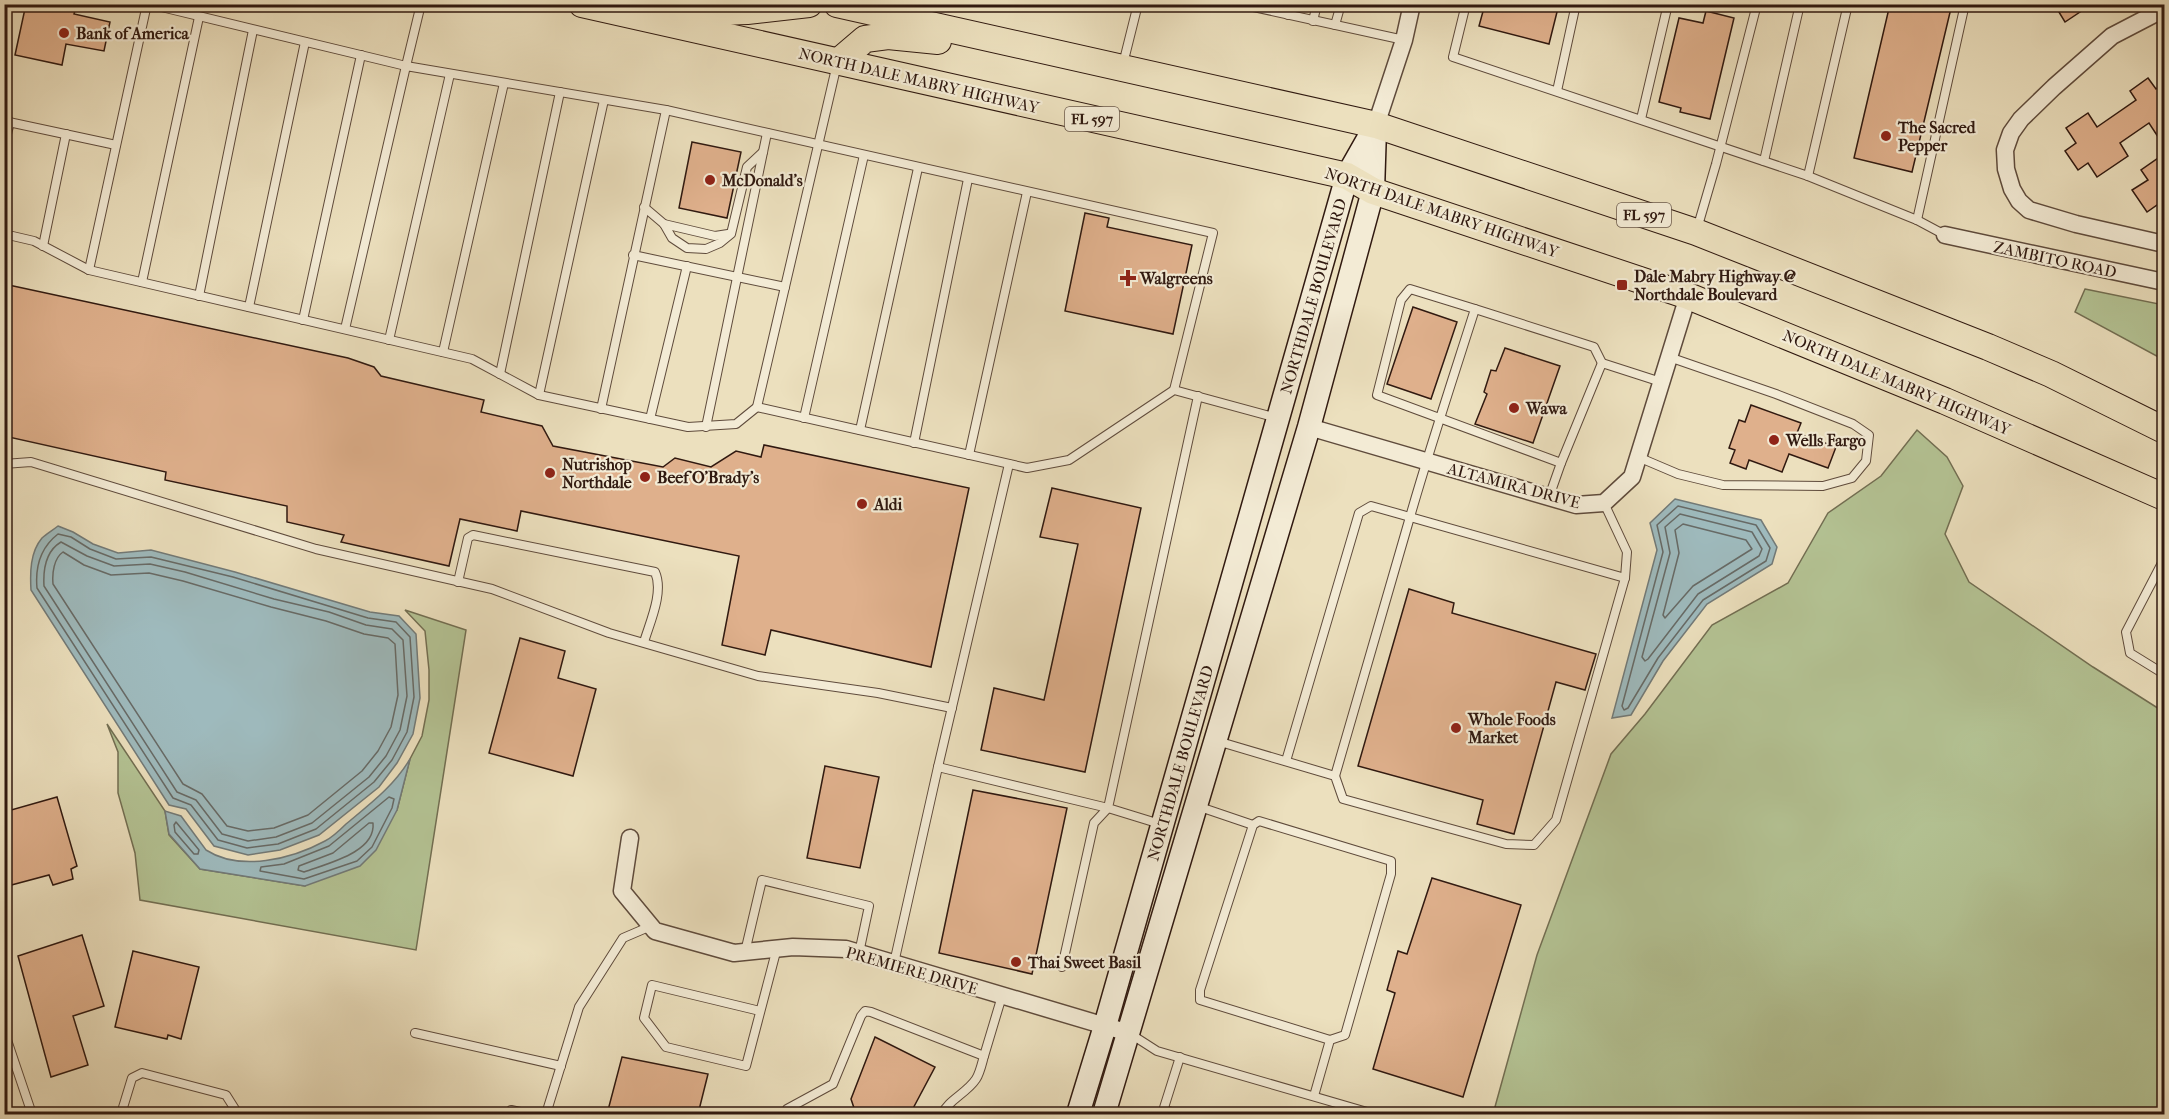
<svg xmlns="http://www.w3.org/2000/svg" width="2169" height="1119" font-family="'IM FELL French Canon',serif">
<style>
.green{fill:#b4c394;stroke:#726e52;stroke-width:1.5}
.water{fill:#9ebabd;stroke:#727a78;stroke-width:1.5}
.lines{fill:none;stroke-linecap:round;stroke-linejoin:round}
.shore{stroke:#676a66;stroke-width:1.5}
.building{fill:#dfb08c;stroke:#301910;stroke-width:1.5}
.lane-casing{stroke:#5f4b3c;stroke-width:10}
.street-casing{stroke:#5f4b3c;stroke-width:19}
.secondary-casing{stroke:#301910;stroke-width:25}
.primary-casing{stroke:#301910;stroke-width:28}
.lane{stroke:#f3ebd5;stroke-width:8}
.street{stroke:#f3ebd5;stroke-width:16}
.secondary{stroke:#f3ebd5;stroke-width:22}
.primary{stroke:#ece0be;stroke-width:26}
.poi-dot{fill:#8f2418;stroke:#f3ebd5;stroke-width:2}
.labels{text-anchor:middle;stroke-width:4.5;stroke-linejoin:round;paint-order:stroke}
.shield{fill:#f3ebd5;stroke:#6a584b;stroke-width:1.5}
.shield-label{font-size:15px;font-weight:bold;fill:#301910}
.poi-label{font-size:16px;font-weight:bold;fill:#301910;stroke:#f3ebd5;text-anchor:start}
.street-label{font-size:16px;fill:#301910;stroke:#f3ebd5}
</style>
<rect width="100%" height="100%" fill="#ece0be"/>
<filter id="stains"><feTurbulence type="fractalNoise" baseFrequency=".00333" numOctaves="4"/><feColorMatrix values="0 0 0 0 .2 0 0 0 0 .09 0 0 0 0 .02 0 0 0 .5 -.17"/></filter>
<radialGradient id="worn" r=".72"><stop offset=".6" stop-color="#630" stop-opacity="0"/><stop offset="1" stop-color="#630" stop-opacity=".3"/></radialGradient>
<g class="green">
<polygon points="2085,289 2164,305 2164,360 2075,312"/>
<polygon points="1917,430 1947,457 1963,486 1945,534 1969,582 2093,667 2164,712 2164,1114 1493,1114 1537,955 1611,754 1645,714 1712,625 1788,583 1828,513 1881,476"/>
<polygon points="405,610 466,630 416,950 140,900 135,853 118,793 118,752 107,724 165,811 169,835 200,869 305,886 397,810 410,759 422,736 429,700 429,670 425,631"/>
</g>
<g class="water">
<polygon points="1675,499 1761,520 1777,547 1772,564 1707,604 1663,661 1631,715 1612,718 1657,550 1650,523"/>
<path d="M58,526L73,532L93,544L118,553L151,550L235,572L370,612L399,616L416,634L420,698L413,734L397,763L379,787L319,835L280,850L248,855L214,846L186,809L169,805L31,590C30,573 30,552 42,538C46,534 53,530 58,526Z"/>
<path d="M410,759L397,810L376,850L360,866L305,886L200,869L169,834L165,811L181,816L206,850C240,872 292,859 325,841C333,837 340,830 346,824C370,804 394,786 410,759Z"/>
</g>
<g class="lines">
<g class="shore">
<polygon points="1678,506 1756,525 1770,548 1766,561 1703,600 1658,658 1628,708 1624,710 1622,706 1663,552 1657,525"/>
<polygon points="1680,514 1752,532 1762,549 1759,556 1698,594 1648,659 1645,661 1642,657 1670,553 1665,527"/>
<polygon points="1683,524 1746,540 1752,549 1693,586 1665,618 1663,615 1679,553 1675,530"/>
<path d="M58,534L71,537L90,549L116,559L151,557L233,577L368,618L396,622L410,637L414,697L407,732L392,760L374,782L316,829L278,844L247,848L218,840L191,805L173,798L37,588C35,566 40,548 58,534Z"/>
<path d="M61,542L87,556L114,566L150,564L185,572L274,599L329,612L366,625L392,629L403,640L407,696L400,730L386,756L369,777L312,823L276,837L248,841L222,834L196,800L177,792L44,586C43,569 46,551 61,542Z"/>
<path d="M63,552L84,565L111,575L149,573L183,581L271,607L326,621L364,634L388,638L395,644L398,695L391,727L378,751L362,771L308,815L274,828L248,831L227,826L202,794L183,784L53,584C52,573 54,558 63,552Z"/>
<polygon points="389,797 394,799 392,808 372,847 357,861 304,879 260,871 261,867 284,864 329,846"/>
<polygon points="176,822 199,850 198,854 194,854 175,832 174,825"/>
<path d="M369,823H373C376,853 325,864 304,872L298,870L299,866L333,853Z"/>
</g>
</g>
<g class="building">
<polygon points="26,4 62,4 76,7 74,14 110,22 104,51 66,44 62,65 15,55"/>
<polygon points="1485,4 1559,4 1549,44 1479,26"/>
<polygon points="1890,4 1952,4 1912,172 1854,158"/>
<polygon points="2054,4 2092,4 2065,22"/>
<polygon points="1706,11 1734,18 1710,119 1680,112 1681,108 1659,102 1679,18 1703,23"/>
<polygon points="2148,78 2156,89 2164,83 2164,146 2149,123 2120,143 2128,156 2097,177 2088,163 2078,170 2065,151 2076,143 2066,128 2088,113 2097,127 2136,100 2130,91"/>
<polygon points="692,142 741,152 727,218 679,208"/>
<polygon points="2164,154 2164,200 2147,212 2132,190 2148,180 2141,170"/>
<polygon points="1085,213 1109,218 1107,227 1192,245 1173,334 1065,311"/>
<polygon points="4,284 348,358 374,367 381,376 484,400 481,412 542,426 553,446 663,467 675,458 711,467 736,451 761,457 764,445 969,488 931,667 771,630 765,655 722,645 739,556 521,511 517,531 460,519 449,566 341,542 344,535 287,522 287,506 165,480 166,472 4,436"/>
<polygon points="1413,307 1457,322 1431,399 1387,384"/>
<polygon points="1505,348 1560,366 1533,443 1475,424 1487,394 1484,392 1491,370 1496,371"/>
<polygon points="1751,405 1801,423 1797,433 1836,447 1828,468 1789,454 1782,472 1749,460 1746,469 1730,463 1735,450 1729,448 1739,420 1745,422"/>
<polygon points="1052,488 1141,508 1085,772 981,750 994,688 1044,700 1078,544 1040,537"/>
<polygon points="1409,589 1454,603 1452,613 1596,654 1585,690 1556,682 1514,834 1477,824 1483,800 1358,766"/>
<polygon points="520,638 565,651 558,678 596,689 573,776 489,753"/>
<polygon points="825,766 879,777 860,868 807,858"/>
<polygon points="973,790 1067,808 1032,974 939,953"/>
<polygon points="57,797 77,866 71,869 73,879 53,885 49,875 4,887 4,812"/>
<polygon points="1432,878 1521,905 1463,1097 1373,1069 1395,993 1387,990 1398,951 1407,954"/>
<polygon points="82,935 104,1006 73,1016 88,1065 51,1077 18,956"/>
<polygon points="133,951 199,967 181,1039 168,1035 167,1039 115,1027"/>
<polygon points="875,1037 935,1067 910,1114 856,1114 851,1099"/>
<polygon points="622,1057 708,1074 698,1114 607,1114"/>
</g>
<g class="lines">
<defs>
<g id="lane">
<polyline points="149,4 406,66 421,4"/>
<polyline points="1240,4 1404,40"/>
<polyline points="1466,4 1453,57 1808,176 1917,220 1945,235"/>
<polyline points="1288,15 1291,4"/>
<polyline points="1313,21 1317,4"/>
<polyline points="1335,25 1341,4"/>
<polyline points="837,64 757,407 1027,468 1069,460 1174,390 1277,418"/>
<polyline points="1123,64 1138,4"/>
<polyline points="1557,91 1576,4"/>
<polyline points="1641,119 1668,4"/>
<polyline points="4,121 116,145"/>
<polyline points="4,146 10,122"/>
<polyline points="1764,161 1800,4"/>
<polyline points="1808,176 1848,4"/>
<polyline points="644,207 664,224 672,238 687,248 706,249 720,243 731,234 747,167 763,152"/>
<polyline points="1917,220 1965,4"/>
<polyline points="664,224 715,236 728,234"/>
<polyline points="1697,229 1716,164 1757,4"/>
<polyline points="4,234 34,241 89,270 472,359 539,395 688,427 736,424 757,407"/>
<polyline points="43,246 66,134"/>
<polyline points="633,255 785,287"/>
<polyline points="89,270 147,4"/>
<polyline points="142,282 199,17"/>
<polyline points="199,296 253,30"/>
<polyline points="249,307 305,42"/>
<polyline points="1475,309 1594,347 1602,363"/>
<polyline points="303,320 361,55"/>
<polyline points="345,329 406,66 666,110 1213,233 1174,390"/>
<polyline points="389,340 450,74"/>
<polyline points="443,352 504,83"/>
<polyline points="500,374 560,92"/>
<polyline points="539,395 604,100"/>
<polyline points="601,409 666,110"/>
<polyline points="804,418 864,155"/>
<polyline points="650,419 687,266"/>
<polyline points="706,427 767,133"/>
<polyline points="860,430 918,168"/>
<polyline points="914,443 968,179"/>
<polyline points="969,455 1027,192"/>
<polyline points="1638,457 1678,474 1723,485 1823,486 1852,478 1866,461 1869,435 1853,424 1776,394 1669,357"/>
<polyline points="4,464 31,462 316,549 492,589 609,633 758,676 878,693 952,708"/>
<polyline points="1549,497 1561,463"/>
<path d="M1604,503L1627,552L1625,578L1410,517C1430,447 1453,378 1475,309L1410,289L1401,300L1377,395L1561,463L1602,363L1661,382"/>
<polyline points="2164,559 2126,632 2130,653 2164,674"/>
<path d="M458,582L468,538L473,535L655,572C664,592 650,622 644,642"/>
<polyline points="1217,741 1335,776 1343,799 1506,844 1534,845 1556,820 1625,578"/>
<polyline points="1286,761 1359,513 1371,506 1410,517 1335,776"/>
<polyline points="938,767 1009,464"/>
<polyline points="1197,806 1253,825"/>
<polyline points="1160,824 1108,808 1198,396"/>
<polyline points="745,952 762,880 869,906 859,953"/>
<polyline points="894,963 938,767 1108,808 1094,823 1062,967"/>
<polyline points="760,1011 652,985 644,1018 666,1047 746,1066 777,948"/>
<polyline points="4,1031 32,1114"/>
<polyline points="415,1033 561,1066"/>
<polyline points="1129,1033 1157,1051 1374,1114"/>
<polyline points="984,1056 1002,996"/>
<polyline points="1314,1096 1330,1040 1200,1000 1200,990 1253,825 1259,821 1391,861 1391,874 1345,1035 1330,1040"/>
<polyline points="1164,1110 1181,1114"/>
<polyline points="121,1114 132,1078 142,1073 226,1095 238,1114"/>
<polyline points="510,1114 511,1110 529,1114"/>
<polyline points="546,1114 579,1007 623,938 651,926"/>
<path d="M784,1114L787,1109L833,1084L861,1016L865,1011L871,1012L984,1056C982,1063 980,1073 976,1079C967,1093 948,1100 942,1114"/>
<polyline points="1162,1114 1180,1057"/>
</g>
<g id="street">
<polyline points="2164,9 2112,36 2054,87 2021,119 2011,133 2005,150 2006,169 2012,189 2019,201 2029,210 2076,224 2164,244"/>
<polyline points="1376,125 1404,40 1412,4"/>
<polyline points="1945,235 2164,282"/>
<polyline points="1309,427 1576,505 1604,503 1632,477 1688,296"/>
<polyline points="630,838 622,891 655,931 734,953 793,947 846,949 1129,1033"/>
</g>
<g id="secondary">
<polyline points="1078,1114 1105,1026 1347,176 1376,125"/>
<polyline points="1104,1114 1309,427 1373,191 1375,129"/>
</g>
<g id="primary">
<polyline points="582,4 1347,176 1373,191 1688,296 1945,401 2164,497"/>
<polyline points="837,4 1376,125 1696,232 1988,347 2051,374 2164,430"/>
<polyline points="668,14 747,11 809,4"/>
<polyline points="838,62 865,39 888,36 938,41"/>
</g>
</defs>
<use href="#lane" class="lane-casing"/>
<use href="#street" class="street-casing"/>
<use href="#secondary" class="secondary-casing"/>
<use href="#primary" class="primary-casing"/>
<use href="#lane" class="lane"/>
<use href="#street" class="street"/>
<use href="#secondary" class="secondary"/>
<use href="#primary" class="primary"/>
</g>
<g class="poi-dot">
<circle cx="64" cy="33" r="6"/>
<circle cx="1886" cy="136" r="6"/>
<circle cx="710" cy="180" r="6"/>
<path d="M1125 269h6v6h6v6h-6v6h-6v-6h-6v-6h6z"/>
<rect x="1616" y="279" width="12" height="12" rx="3"/>
<circle cx="1514" cy="408" r="6"/>
<circle cx="1774" cy="440" r="6"/>
<circle cx="550" cy="473" r="6"/>
<circle cx="645" cy="477" r="6"/>
<circle cx="862" cy="504" r="6"/>
<circle cx="1456" cy="728" r="6"/>
<circle cx="1016" cy="962" r="6"/>
</g>
<g class="labels">
<g class="shield">
<rect x="1065" y="107" width="54" height="24" rx="4.5"/>
<rect x="1617" y="203" width="54" height="24" rx="4.5"/>
</g>
<g class="shield-label">
<text x="1092" y="124">FL 597</text>
<text x="1644" y="220">FL 597</text>
</g>
<g class="poi-label">
<text x="76" y="39">Bank of America</text>
<text x="1898" y="133">The Sacred<tspan x="1898" dy="18">Pepper</tspan></text>
<text x="722" y="186">McDonald's</text>
<text x="1634" y="282">Dale Mabry Highway @<tspan x="1634" dy="18">Northdale Boulevard</tspan></text>
<text x="1140" y="284">Walgreens</text>
<text x="1526" y="414">Wawa</text>
<text x="1786" y="446">Wells Fargo</text>
<text x="562" y="470">Nutrishop<tspan x="562" dy="18">Northdale</tspan></text>
<text x="657" y="483">Beef O'Brady's</text>
<text x="874" y="510">Aldi</text>
<text x="1468" y="725">Whole Foods<tspan x="1468" dy="18">Market</tspan></text>
<text x="1028" y="968">Thai Sweet Basil</text>
</g>
<g class="street-label">
<text transform="translate(919 80) rotate(13)" y="6">NORTH DALE MABRY HIGHWAY</text>
<text transform="translate(1442 212) rotate(19)" y="6">NORTH DALE MABRY HIGHWAY</text>
<text transform="translate(2055 259) rotate(12)" y="6">ZAMBITO ROAD</text>
<text transform="translate(1313 296) rotate(-74)" y="6">NORTHDALE BOULEVARD</text>
<text transform="translate(1897 382) rotate(23)" y="6">NORTH DALE MABRY HIGHWAY</text>
<text transform="translate(1514 485) rotate(15)" y="6">ALTAMIRA DRIVE</text>
<text transform="translate(1180 763) rotate(-74)" y="6">NORTHDALE BOULEVARD</text>
<text transform="translate(912 970) rotate(16)" y="6">PREMIERE DRIVE</text>
</g>
</g>
<rect width="2169" height="1119" fill="none" stroke="#ece0be" stroke-width="24"/>
<rect x="6" y="6" width="2157" height="1107" fill="none" stroke="#301910" stroke-width="3"/>
<rect x="12" y="12" width="2145" height="1095" fill="none" stroke="#301910" stroke-width="1.5"/>
<rect width="100%" height="100%" filter="url(#stains)"/>
<rect width="100%" height="100%" fill="url(#worn)"/>
</svg>
